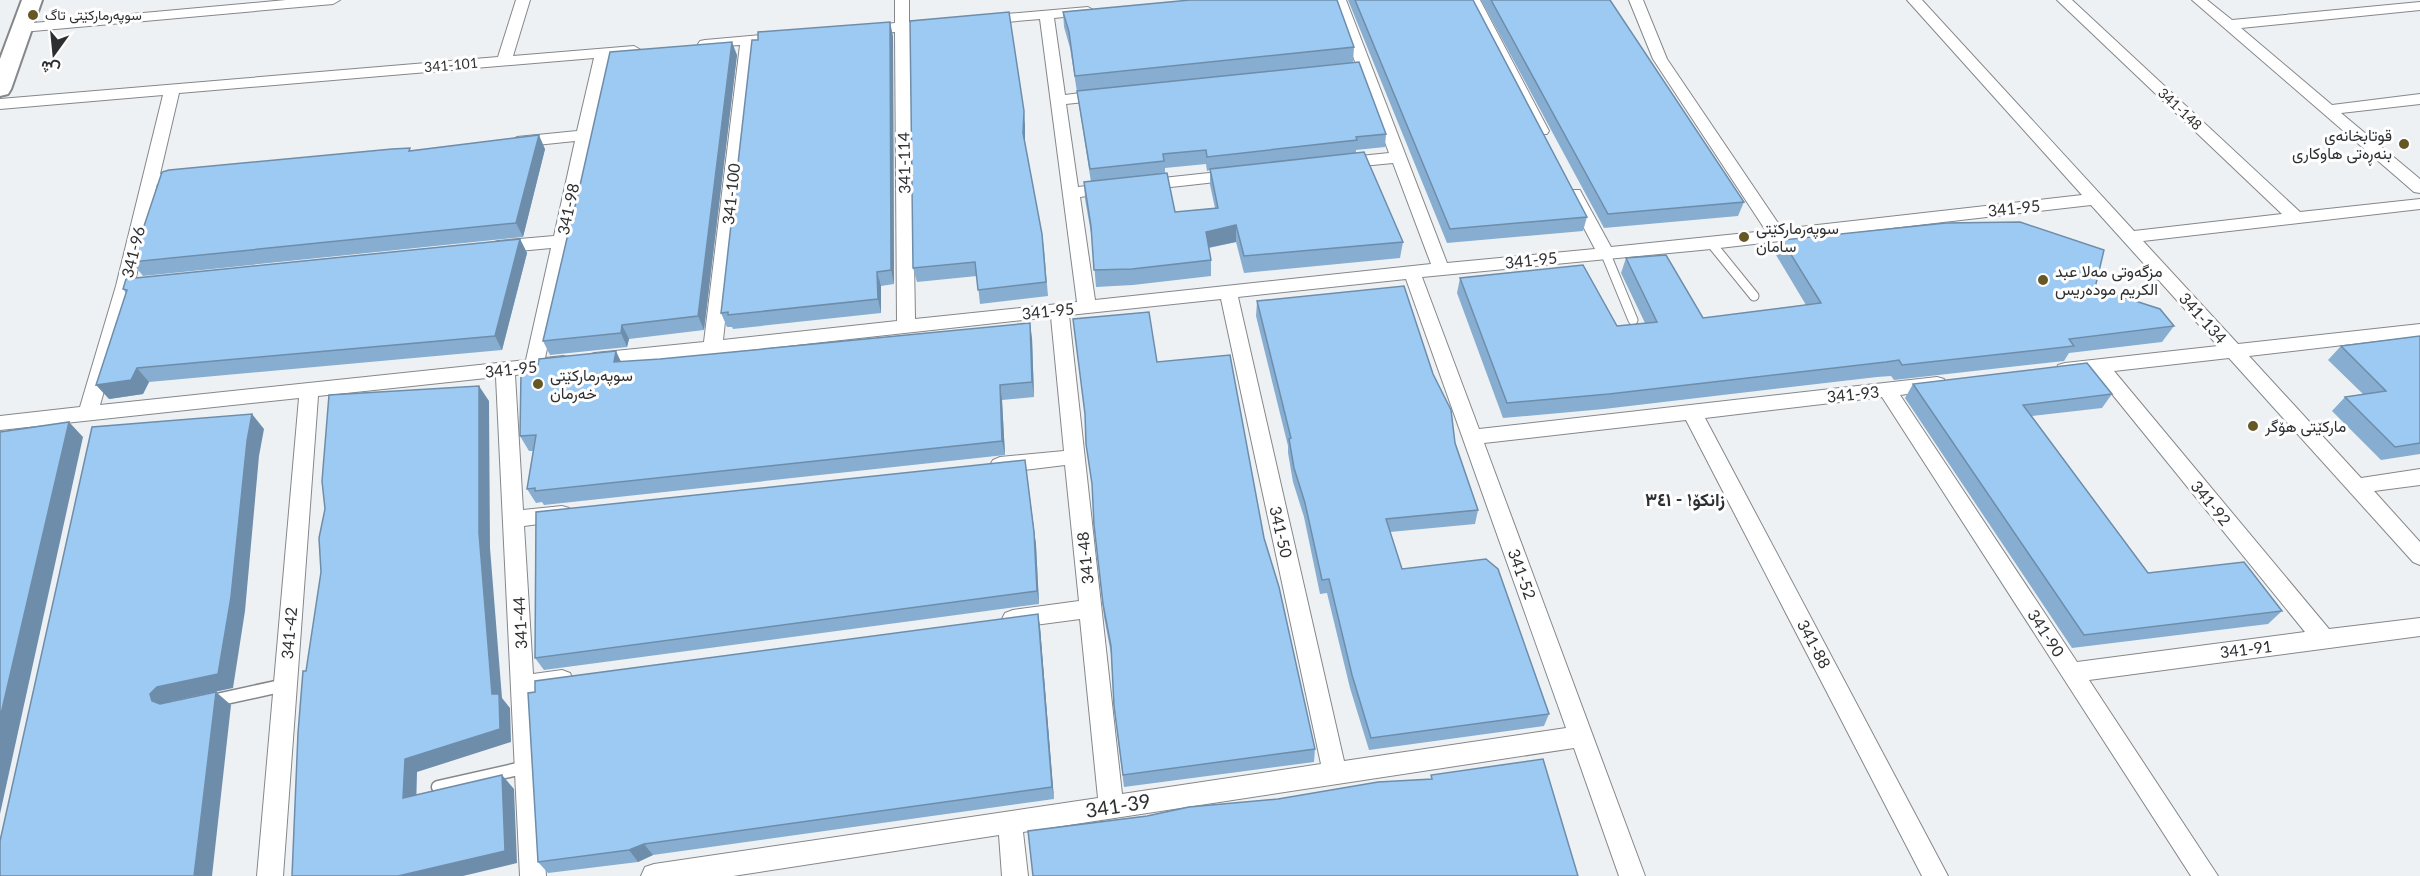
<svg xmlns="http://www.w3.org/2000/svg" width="2420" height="876" font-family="Lato,Vazirmatn,sans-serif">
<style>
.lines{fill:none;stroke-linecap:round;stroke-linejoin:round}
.lane-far1-casing{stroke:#85878a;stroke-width:11}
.lane-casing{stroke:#85878a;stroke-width:15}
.street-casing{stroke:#85878a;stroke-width:2}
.secondary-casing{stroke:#85878a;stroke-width:4}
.lane-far1{stroke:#fff;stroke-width:9}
.lane{stroke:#fff;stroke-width:12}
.street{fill:#fff;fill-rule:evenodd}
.secondary{fill:#fff;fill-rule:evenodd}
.wall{fill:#87aed1;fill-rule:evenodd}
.shaded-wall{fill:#6e8daa}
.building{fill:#9dcaf3;stroke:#6e8daa;stroke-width:1.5}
.poi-dot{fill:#665825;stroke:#fefeff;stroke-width:2}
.labels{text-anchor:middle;stroke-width:6;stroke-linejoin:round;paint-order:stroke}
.far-poi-label{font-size:14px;fill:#2e2f30;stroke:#fefeff;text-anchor:start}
.far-street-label{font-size:14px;fill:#2e2f30;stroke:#fefeff}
.poi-label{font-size:16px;fill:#2e2f30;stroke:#fefeff;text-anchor:start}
.street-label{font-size:16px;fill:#2e2f30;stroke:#fefeff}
.neighbourhood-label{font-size:18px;font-weight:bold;fill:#2e2f30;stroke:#fefeff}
.near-street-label{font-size:20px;fill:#2e2f30;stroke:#fefeff}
</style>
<rect width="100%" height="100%" fill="#eef1f4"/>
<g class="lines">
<defs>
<g id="lane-far1">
<polyline points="1711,243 1754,296"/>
<polyline points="1605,252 1633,320"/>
</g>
<g id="lane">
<polyline points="212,701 285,685"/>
<polyline points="438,787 527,767"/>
</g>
<g id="street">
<polygon points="286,0 340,0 333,4 22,32 15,28 22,24"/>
<path d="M516,0H530L513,56L634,46L641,50L634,54L609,57L545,358L563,356L570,358L572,363L570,368L563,370L515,375L523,510L562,506L569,508L572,514L569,520L524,526L533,674L562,670L570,673L573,680L570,687L534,693L546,876H520L496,377L318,396L283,876H257L299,398L0,430V416L80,407L116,286L163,95L0,109V99L498,57ZM594,58L577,131L517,137L509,142L517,147L575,141L554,236L498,241L492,243L489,247L492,251L498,253L551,248L526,360L100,405L134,286L157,184L186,181L194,176L186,171L160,174L179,93Z"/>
<path d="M895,0H909V22L936,20L943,24L936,28L910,31L915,319L1077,302L1040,19L983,24L976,20L983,16L1088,7L1095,11L1093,14L1054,18L1065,95L1103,90L1111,95L1103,100L1066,104L1078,187L1112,183L1118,184L1120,188L1118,192L1080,197L1095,300L1431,264L1393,163L1341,168L1333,163L1341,158L1389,153L1332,0H1346L1447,263L1595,249L1566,194L1568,190H1580L1582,194L1611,247L1766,231L1653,59L1629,0H1643L1667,59L1782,229L2082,195L1907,0H1922L2134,231L2282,214L2057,0H2072L2300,212L2420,199V209L2143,241L2238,344L2420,324V336L2249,356L2361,478L2420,469V485L2374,491L2420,542V565L2413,562L2229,358L2114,371L2329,629L2420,618V636L2089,680L2218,876H2191L1882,397L1705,418L1948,876H1922L1686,420L1484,443L1645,876H1619L1574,748L1023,832L1028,876H1002L999,835L733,876H641L645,867L654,864L1098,798L1080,619L1013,628L1005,625L1002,619L1005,613L1013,610L1079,601L1065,465L1000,473L993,470L990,465L993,460L1000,457L1064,451L1051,317L595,367L588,365L586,360L588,355L595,353L704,342L740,45L700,47L698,44L700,41L705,40L783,33L790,37L783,41L755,44L723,340L897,321L895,32L867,34L860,30L867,26L895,23ZM2091,205L2218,346L2065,363L2058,365L2056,370L2058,375L2065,377L2095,373L2305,632L2077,662L1900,395L1944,389L1946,384L1944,379L1937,377L1479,429L1422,277L1711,249ZM1406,279L1566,728L1344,761L1238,297ZM1221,299L1321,764L1122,794L1069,315Z"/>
<polygon points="1466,0 1480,0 1549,131 1547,134 1535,134 1533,131"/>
<polygon points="2192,0 2207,0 2232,20 2420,2 2420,10 2241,28 2332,105 2420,94 2420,104 2341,113 2420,179 2420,193 2414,192"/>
<polygon points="1237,170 1243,171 1245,175 1243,179 1144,190 1138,189 1136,185 1138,181 1144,180"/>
</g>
<polygon id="secondary" points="22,0 42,0 11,89 8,94 0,96 0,59"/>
</defs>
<use href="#lane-far1" class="lane-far1-casing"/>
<use href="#lane" class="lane-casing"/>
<use href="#street" class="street-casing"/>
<use href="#secondary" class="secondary-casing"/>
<use href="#lane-far1" class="lane-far1"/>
<use href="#lane" class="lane"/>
<use href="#street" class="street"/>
<use href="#secondary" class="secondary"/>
</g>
<g class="wall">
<polygon points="1348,0 1473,0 1587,217 1583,231 1447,243"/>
<polygon points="1481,0 1610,0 1744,202 1738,216 1604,228"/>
<path d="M1063,12L1354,47L1353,62L1386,134L1385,147L1356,150V153L1403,242L1400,258L1244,273L1236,242L1209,248L1211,260V276L1133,285L1096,287L1092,239L1085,199L1084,182H1091L1079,105L1077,91V92L1070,48L1064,27ZM1206,164L1207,171L1210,170V185L1215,208L1175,212L1165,174V168Z"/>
<polygon points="893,36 894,284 881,286 881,313 733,329 732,327 727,327 721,313"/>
<polygon points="737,55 704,330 629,339 627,347 550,355 543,341 567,238 565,234"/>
<polygon points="1025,125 1025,143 1044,248 1048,296 980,304 977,276 917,282 913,268"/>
<polygon points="545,149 523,237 143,276 132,262 411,151"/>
<polygon points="520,239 527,253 502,350 149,382 143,394 109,399 126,293 123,289"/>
<polygon points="1782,240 2095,288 2174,326 2162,342 2069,353 2064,361 1894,380 1891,376 1877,377 1604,409 1503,418 1457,293 1460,278 1617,326 1645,323 1621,273 1626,258 1703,318 1806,305 1776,255"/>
<polygon points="1257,301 1455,443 1478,510 1475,524 1390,532 1402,569 1549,714 1544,726 1369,750 1350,688 1327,593 1320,594 1304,517 1293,482 1288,453 1288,446 1256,316"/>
<polygon points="2420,336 2420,454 2381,460 2332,411 2345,397 2363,394 2328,360 2341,346"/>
<polygon points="1032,338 1034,397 1002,400 1005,455 544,505 542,502 536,503 527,489 533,451 529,451 520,436 622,362"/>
<polygon points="1157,362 1264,538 1315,749 1314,762 1124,787 1114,706 1111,654 1104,617 1094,525 1093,490 1086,444"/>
<polygon points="1913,384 2112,394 2102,408 2032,416 2148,573 2282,611 2268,624 2072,648 1905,398"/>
<polygon points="1025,460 1036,545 1039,604 544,670 535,658"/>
<polygon points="1038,614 1040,627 1054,799 653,855 638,862 548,873 538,862 535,692"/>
</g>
<g class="shaded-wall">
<polygon points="890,22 893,36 894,284 891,270"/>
<polygon points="732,42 737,55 704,330 698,316"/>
<polygon points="1024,111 1025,125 1025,147 1023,133"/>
<polygon points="539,135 545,149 523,237 516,223"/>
<polygon points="1236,225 1236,242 1206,248 1206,232"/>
<polygon points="520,239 527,253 502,350 495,336"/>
<polygon points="877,272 881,286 881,313 878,299"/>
<polygon points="1030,323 1032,338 1034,397 1032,382"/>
<polygon points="622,325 629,339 627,347 621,333"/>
<polygon points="616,351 623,366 614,362"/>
<polygon points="137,368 149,382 143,394 109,399 96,385"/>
<polygon points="1000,385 1002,400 1005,455 1002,441"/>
<polygon points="479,386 489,401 490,548 502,698 510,708 511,742 417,772 416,811 403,798 405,759 479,533"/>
<polygon points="252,414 264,429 259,456 245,611 233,688 172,701 166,707 152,701 150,694 247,441"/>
<polygon points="69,422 83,437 0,814 0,718"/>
<polygon points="1025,460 1036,545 1039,604 1037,591"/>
<polygon points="1038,614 1040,627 1054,799 1052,787"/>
<polygon points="216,692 231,705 212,876 194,876"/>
<polygon points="502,775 514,789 517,863 463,876 398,876"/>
<polygon points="644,844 653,855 638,862 629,850"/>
</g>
<g class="building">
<polygon points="1190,0 1337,0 1354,47 1075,76 1069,32 1063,12"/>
<polygon points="1355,0 1473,0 1587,217 1450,229"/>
<polygon points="1491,0 1610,0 1744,202 1608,214"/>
<polygon points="1009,12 1024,111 1023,133 1042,234 1046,282 978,290 975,262 913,268 910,21"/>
<polygon points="890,22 891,270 877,272 878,299 728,315 728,312 721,313 752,40 758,40 758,32"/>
<polygon points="732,42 698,316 622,325 621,333 543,341 568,234 565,234 576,203 610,52"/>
<polygon points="1359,62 1386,134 1356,137 1357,140 1207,157 1206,150 1163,154 1164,161 1090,169 1077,91"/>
<polygon points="539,135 516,223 132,262 162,172 169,170 392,149 410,148 409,151"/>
<polygon points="1364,152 1403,242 1244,256 1236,225 1206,232 1211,260 1132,269 1094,270 1091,226 1084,182 1167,173 1175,212 1218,208 1210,169"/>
<polygon points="2020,222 2104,250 2095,288 2160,309 2174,326 2069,339 2074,346 1902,365 1899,360 1886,362 1609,394 1507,403 1460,278 1583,265 1617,326 1657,322 1626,258 1666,255 1703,318 1821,303 1782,240 1946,223"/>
<polygon points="520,239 495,336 137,368 131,380 96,385 127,290 123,289 126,279"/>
<polygon points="1404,286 1433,374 1451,410 1455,443 1478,510 1386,519 1402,569 1486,559 1498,569 1549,714 1371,738 1352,675 1329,579 1322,580 1305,503 1294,468 1289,439 1291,438 1257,301"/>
<polygon points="1149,312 1157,362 1230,355 1264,538 1279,587 1315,749 1123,775 1114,706 1111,646 1103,604 1094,525 1092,484 1086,444 1085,414 1073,319"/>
<polygon points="1030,323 1032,382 1000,385 1002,441 535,491 535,488 527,489 536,435 520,436 521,371 537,370 539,359 616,351 614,362 660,359"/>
<polygon points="2420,336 2420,443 2395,447 2345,397 2386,391 2341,346"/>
<polygon points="2087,363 2112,394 2023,405 2148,573 2244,562 2282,611 2084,635 1913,384"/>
<polygon points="479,386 479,533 492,694 499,694 500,729 405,759 403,798 502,775 505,851 398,876 292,876 298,733 303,671 306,671 321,572 319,538 325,509 322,481 329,395"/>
<polygon points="252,414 247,441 231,597 218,674 157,687 150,694 152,701 160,704 216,692 194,876 0,876 0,841 92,427"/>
<polygon points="69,422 0,718 0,432"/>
<polygon points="1025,460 1034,532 1037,591 535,658 536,512"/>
<polygon points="1038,614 1052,787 644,844 629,850 538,862 528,693 535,692 535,681"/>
<polygon points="1543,759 1578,876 1033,876 1028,831 1147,816 1189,807 1278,799 1378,782 1432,779 1431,775"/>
</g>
<g class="poi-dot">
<circle cx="33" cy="15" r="6"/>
<circle cx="2404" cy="144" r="6"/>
<circle cx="1744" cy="237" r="6"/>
<circle cx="2043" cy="280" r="6"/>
<circle cx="538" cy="384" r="6"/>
<circle cx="2253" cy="426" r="6"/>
</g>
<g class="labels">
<g class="far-poi-label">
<text x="45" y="20">سوپەرمارکێتی تاگ</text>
</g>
<g class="far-street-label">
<text transform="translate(451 65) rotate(-5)" y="5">341-101</text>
<text transform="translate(2180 109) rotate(43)" y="5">341-148</text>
</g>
<g class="poi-label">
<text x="2392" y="141" text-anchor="end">قوتابخانەی<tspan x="2392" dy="18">بنەڕەتی هاوکاری</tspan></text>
<text x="1756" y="234">سوپەرمارکێتی<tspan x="1756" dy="18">سامان</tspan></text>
<text x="2055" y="277">مزگه‌وتی مه‌لا عبد<tspan x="2055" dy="18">الكريم موده‌ریس</tspan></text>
<text x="550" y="381">سوپەرمارکێتی<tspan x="550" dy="18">خەرمان</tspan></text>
<text x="2265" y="432">مارکێتی ھۆگر</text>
</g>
<g class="street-label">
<text transform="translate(904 163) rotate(-91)" y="6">341-114</text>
<text transform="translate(731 194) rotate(-84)" y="6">341-100</text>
<text transform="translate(2014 208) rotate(-6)" y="6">341-95</text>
<text transform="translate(568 209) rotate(-78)" y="6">341-98</text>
<text transform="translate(133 252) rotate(-76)" y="6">341-96</text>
<text transform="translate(1531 260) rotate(-6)" y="6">341-95</text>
<text transform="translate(1048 311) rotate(-6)" y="6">341-95</text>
<text transform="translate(2203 318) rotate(48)" y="6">341-134</text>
<text transform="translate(511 369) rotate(-6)" y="6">341-95</text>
<text transform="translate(1853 394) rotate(-6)" y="6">341-93</text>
<text transform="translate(2211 503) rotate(51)" y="6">341-92</text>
<text transform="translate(1281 532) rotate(77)" y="6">341-50</text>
<text transform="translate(1085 558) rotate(-96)" y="6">341-48</text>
<text transform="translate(1522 574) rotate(70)" y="6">341-52</text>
<text transform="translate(520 623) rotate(-93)" y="6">341-44</text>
<text transform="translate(289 633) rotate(-85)" y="6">341-42</text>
<text transform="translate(2046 633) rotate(57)" y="6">341-90</text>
<text transform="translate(1814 644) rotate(62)" y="6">341-88</text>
<text transform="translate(2246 649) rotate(-7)" y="6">341-91</text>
</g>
<g class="neighbourhood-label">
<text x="1685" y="506">زانکۆ١ - ٣٤١</text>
</g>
<g class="near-street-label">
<text transform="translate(1118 806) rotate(-9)" y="7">341-39</text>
</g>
</g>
<g transform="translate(54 54) rotate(195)" stroke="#fefeff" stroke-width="4.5" paint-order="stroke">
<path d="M0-4.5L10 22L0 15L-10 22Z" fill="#2e2f30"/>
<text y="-9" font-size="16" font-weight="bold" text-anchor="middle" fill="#2e2f30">ش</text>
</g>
</svg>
